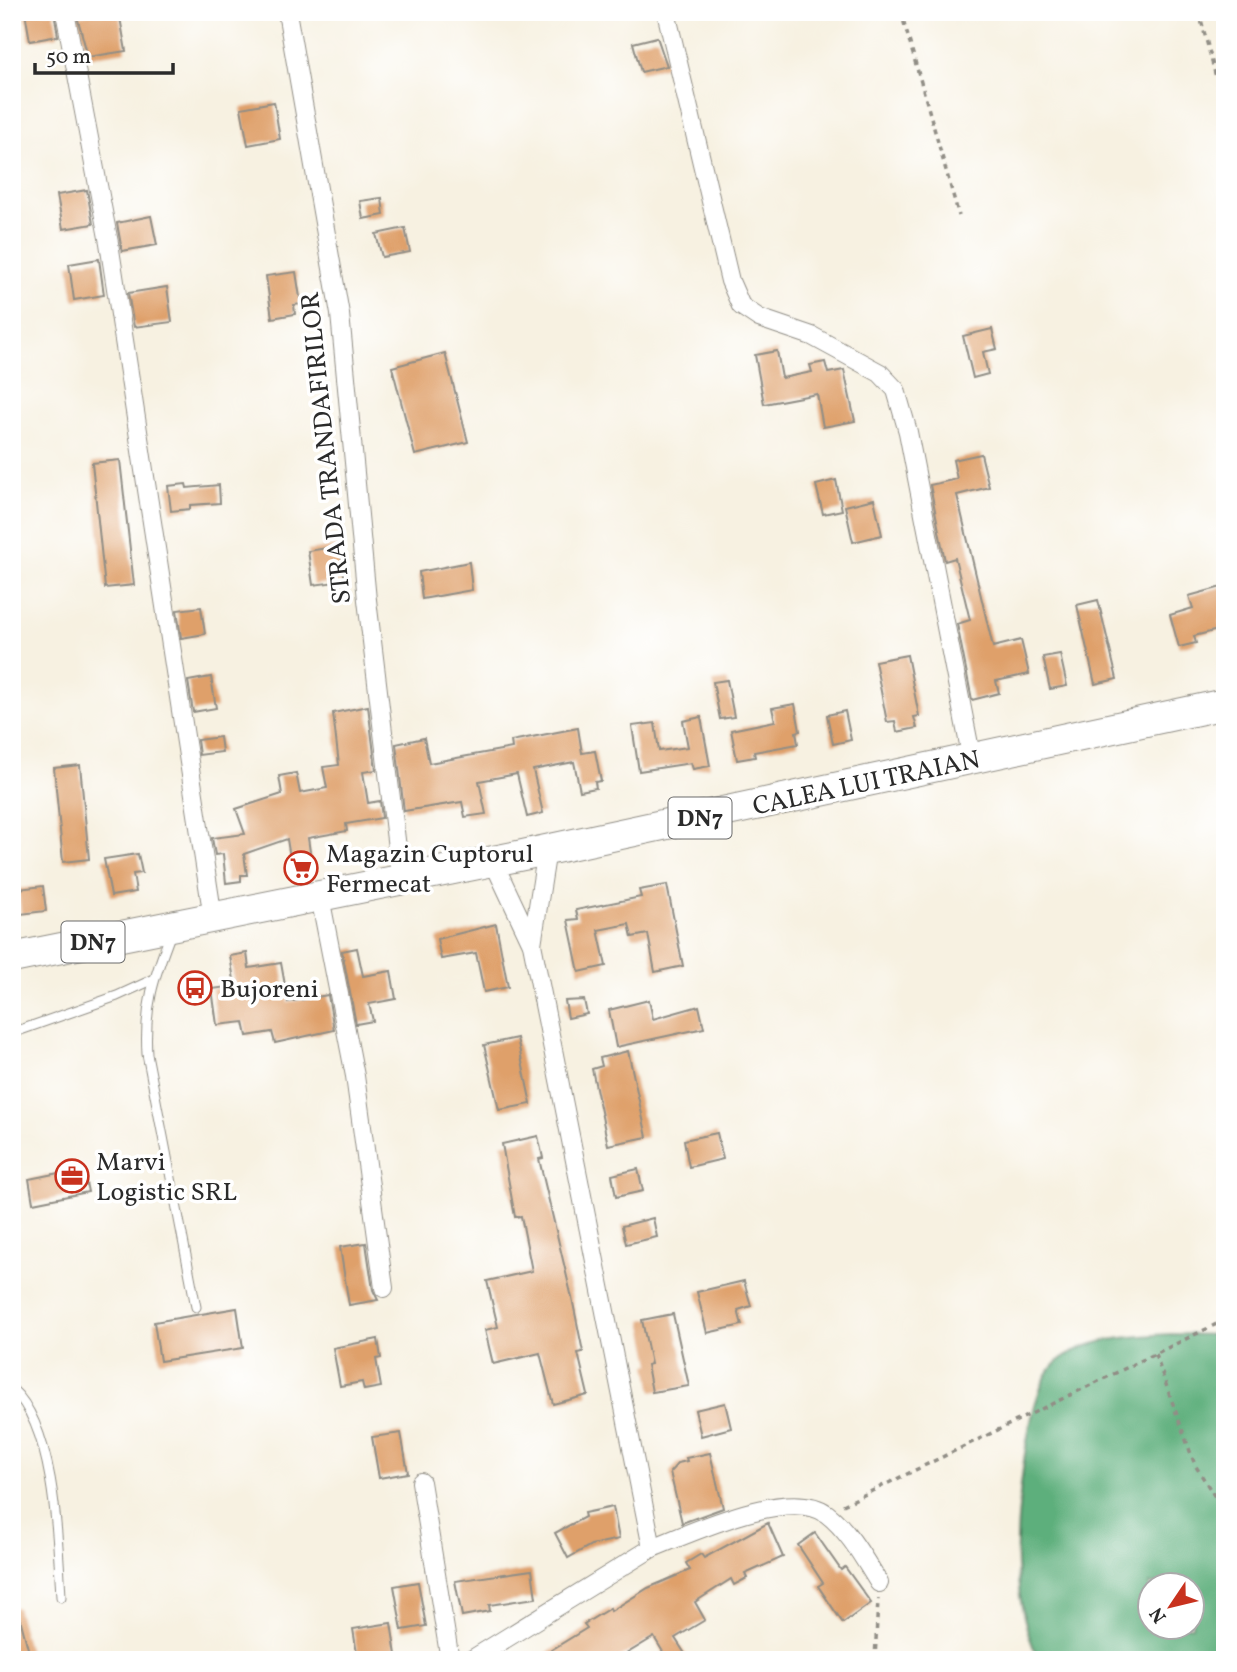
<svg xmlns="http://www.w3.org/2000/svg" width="1237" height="1672" font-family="Vollkorn,serif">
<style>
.forest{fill:#5daf7c;stroke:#446d54;stroke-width:2;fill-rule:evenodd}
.building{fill:#dfa06a}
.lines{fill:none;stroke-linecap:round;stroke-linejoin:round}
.service-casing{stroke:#918e86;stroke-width:11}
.minor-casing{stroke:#918e86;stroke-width:20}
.trunk-casing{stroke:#918e86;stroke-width:32}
.path{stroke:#918e86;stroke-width:3.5;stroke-dasharray:5 5;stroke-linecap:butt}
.service{stroke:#fff;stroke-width:9}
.minor{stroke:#fff;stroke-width:18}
.trunk{stroke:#fff;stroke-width:30}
.labels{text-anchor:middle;stroke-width:7;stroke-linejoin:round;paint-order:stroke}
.shield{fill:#fff;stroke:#6b6b6b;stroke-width:2}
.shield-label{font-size:24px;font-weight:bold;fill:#2b2b2b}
.street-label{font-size:26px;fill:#2b2b2b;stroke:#fff}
.poi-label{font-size:26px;fill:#2b2b2b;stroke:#fff;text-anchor:start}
</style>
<rect width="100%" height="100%" fill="#fff"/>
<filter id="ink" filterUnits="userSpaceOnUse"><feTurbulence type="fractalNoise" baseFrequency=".0143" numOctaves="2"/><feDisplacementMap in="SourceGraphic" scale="14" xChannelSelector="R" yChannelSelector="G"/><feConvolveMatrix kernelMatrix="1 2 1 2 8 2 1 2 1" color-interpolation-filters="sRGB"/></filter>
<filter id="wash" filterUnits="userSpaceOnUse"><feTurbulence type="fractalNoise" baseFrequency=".00686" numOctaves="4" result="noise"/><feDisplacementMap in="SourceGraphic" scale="28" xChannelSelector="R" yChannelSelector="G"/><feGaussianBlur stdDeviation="1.57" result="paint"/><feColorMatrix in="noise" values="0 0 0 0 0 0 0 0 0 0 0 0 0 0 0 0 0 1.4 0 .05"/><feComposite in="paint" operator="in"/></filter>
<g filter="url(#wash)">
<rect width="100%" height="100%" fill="#f7f1e1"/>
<path class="forest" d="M1170,1334L1225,1335V1660H1039C1025,1631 1019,1599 1017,1567C1015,1525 1025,1388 1057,1362C1087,1338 1134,1336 1170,1334ZM1150,1584H1192V1626H1150Z"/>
<g id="blocks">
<g class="building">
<polygon points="25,12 54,12 58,36 30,41"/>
<polygon points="101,12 119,12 126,51 88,57 77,16"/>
<polygon points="657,37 667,66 641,72 633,43"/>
<polygon points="274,102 280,139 248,145 241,108"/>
<polygon points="87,190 93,224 63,229 57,195"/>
<polygon points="382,198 384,215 363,219 360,201"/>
<polygon points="151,216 157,245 122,251 117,223"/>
<polygon points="405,228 410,252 382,257 376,234"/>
<polygon points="99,259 104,295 74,300 69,264"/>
<polygon points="296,272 301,304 294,305 295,314 272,318 266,276"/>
<polygon points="167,287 172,322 134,327 128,293"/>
<polygon points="992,329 997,349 983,352 988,374 973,378 963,336"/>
<polygon points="777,351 782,378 812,372 810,365 825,362 828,373 844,370 855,421 823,427 817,394 764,404 755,355"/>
<polygon points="445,353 468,442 415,455 392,367"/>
<polygon points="981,454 989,487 957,495 993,647 1021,640 1029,674 996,681 999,693 972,700 957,624 970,620 955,558 945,561 930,485 957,479 953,460"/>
<polygon points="120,460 134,585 105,588 92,463"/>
<polygon points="836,480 842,510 823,514 816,485"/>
<polygon points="186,484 187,488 219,485 220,503 190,505 190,509 171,511 168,486"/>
<polygon points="874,499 882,535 853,542 845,506"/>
<polygon points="340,546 345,581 313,585 308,551"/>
<polygon points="469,562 472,590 422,599 419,572"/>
<polygon points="1225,586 1225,620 1220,621 1222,629 1194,636 1196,643 1179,647 1170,615 1193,608 1189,596"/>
<polygon points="1098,600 1117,679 1095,684 1077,605"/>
<polygon points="201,607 205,634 181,638 177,610"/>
<polygon points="1060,654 1067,686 1050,689 1043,657"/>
<polygon points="907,655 919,716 914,717 917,728 897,732 895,721 887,722 875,661"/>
<polygon points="211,677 216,708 193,712 188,681"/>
<polygon points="727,680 734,717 720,719 713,682"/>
<polygon points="795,704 800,731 796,732 798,744 754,752 755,757 737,760 731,730 775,721 772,708"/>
<polygon points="368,706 376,770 363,772 368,803 380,801 382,818 346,824 347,831 308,838 313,873 293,876 287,839 244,854 247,875 241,875 241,881 226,883 223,854 215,855 212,838 245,834 236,809 282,794 279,776 296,773 300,793 327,788 323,767 339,765 333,713"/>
<polygon points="845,711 851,740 833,744 827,715"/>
<polygon points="701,717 710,766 693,769 691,763 639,771 632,726 655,723 659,751 688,747 683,721"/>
<polygon points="578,728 582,753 595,751 601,781 595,782 596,788 580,791 574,762 533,770 543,813 527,817 517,774 479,781 486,814 465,817 462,802 404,811 396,744 424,738 429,763 512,748 511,741"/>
<polygon points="220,737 222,752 199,755 197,740"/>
<polygon points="80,765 89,859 63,862 54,768"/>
<polygon points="138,854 142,873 133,874 136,892 111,896 104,859"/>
<polygon points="667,885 683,966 655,972 648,934 632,937 629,924 598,930 606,966 579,972 568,920 578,919 576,910 641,897 639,890"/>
<polygon points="43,886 46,911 21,914 18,889"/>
<polygon points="496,924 508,987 484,992 476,953 441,959 437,939"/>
<polygon points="357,948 363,976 391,971 396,999 369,1004 373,1021 356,1024 342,951"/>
<polygon points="247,953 249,968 281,963 288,1002 328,995 334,1030 275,1043 272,1032 247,1036 244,1022 217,1025 212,989 235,986 230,956"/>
<polygon points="584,1000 587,1014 568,1018 565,1001"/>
<polygon points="649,1000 653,1019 699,1006 704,1028 616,1047 609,1010"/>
<polygon points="517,1038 531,1104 499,1110 484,1045"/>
<polygon points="628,1051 647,1137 608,1145 592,1069 602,1066 600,1058"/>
<polygon points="717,1133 723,1159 689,1167 684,1140"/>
<polygon points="538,1136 543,1158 539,1159 572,1298 583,1352 578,1353 588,1395 553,1404 540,1353 493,1364 485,1330 498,1327 487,1281 532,1271 521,1216 515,1217 502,1144"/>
<polygon points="83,1168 88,1192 33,1203 29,1179"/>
<polygon points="638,1169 643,1191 616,1197 612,1175"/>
<polygon points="653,1218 657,1237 626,1244 622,1226"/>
<polygon points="366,1243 373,1290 378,1300 349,1305 340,1247"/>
<polygon points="744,1281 751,1306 738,1310 742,1325 707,1333 697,1292"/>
<polygon points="237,1308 243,1348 160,1361 154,1322"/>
<polygon points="673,1314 689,1386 652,1392 647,1365 651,1364 642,1320"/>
<polygon points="378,1339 381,1358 376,1359 381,1387 364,1390 362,1382 340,1386 333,1348"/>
<polygon points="725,1403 731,1428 701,1436 695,1410"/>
<polygon points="401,1433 408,1473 379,1478 372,1437"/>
<polygon points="710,1453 723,1508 682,1523 670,1472 678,1463 687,1461 686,1458"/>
<polygon points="613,1507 619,1539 591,1545 568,1558 555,1533 585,1517 584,1513"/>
<polygon points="768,1523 783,1557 745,1574 747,1578 734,1585 731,1579 695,1602 705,1620 675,1638 689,1660 668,1660 654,1637 616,1660 535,1660 587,1628 584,1624 610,1608 611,1611 648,1588 690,1570 686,1563 701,1554 704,1558"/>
<polygon points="815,1533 841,1570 845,1567 871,1603 843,1623 818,1586 823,1583 798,1545"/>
<polygon points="532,1570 536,1598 489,1605 490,1611 462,1616 455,1581"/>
<polygon points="418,1582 426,1626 402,1630 394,1586"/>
<polygon points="17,1607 31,1660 12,1660 12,1608"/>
<polygon points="391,1623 396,1655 358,1660 353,1629"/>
</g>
</g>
</g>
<g filter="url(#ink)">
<use href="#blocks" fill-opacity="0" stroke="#918e86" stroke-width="2"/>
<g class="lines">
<defs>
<g id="service">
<path d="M171,933C154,977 144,1006 147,1054L196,1307"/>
<polyline points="12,1033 117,996 152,980"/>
<path d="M12,1389C55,1427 58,1541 61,1597"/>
</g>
<g id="minor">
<polyline points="65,12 109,243 213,918"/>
<polyline points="287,12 340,314 367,600 401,881"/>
<polyline points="666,12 730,281 741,306 759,318 812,336 880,373 896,390 908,432 972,760"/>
<polyline points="320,897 355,1076 384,1288"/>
<polyline points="532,944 547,850"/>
<polyline points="421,1482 450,1660"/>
<path d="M652,1548C691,1533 790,1486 827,1514C849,1531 864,1559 879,1583"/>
<polyline points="471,1660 652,1548 532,944 493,861"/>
</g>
<polyline id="trunk" points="12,958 523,855 1225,704"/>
</defs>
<use href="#service" class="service-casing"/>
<use href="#minor" class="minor-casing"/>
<use href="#trunk" class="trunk-casing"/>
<g class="path">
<polyline points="901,12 959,216"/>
<polyline points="1199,12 1225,112"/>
<polyline points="1155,1354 1195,1465 1225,1513"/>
<polyline points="843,1505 1225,1320"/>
<polyline points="875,1660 878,1599"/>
</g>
<use href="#service" class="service"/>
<use href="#minor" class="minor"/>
<use href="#trunk" class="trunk"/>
</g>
</g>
<defs>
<symbol id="supermarket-ring" viewBox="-11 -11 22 22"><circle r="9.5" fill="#fff" stroke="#c8321e" stroke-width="1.5"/><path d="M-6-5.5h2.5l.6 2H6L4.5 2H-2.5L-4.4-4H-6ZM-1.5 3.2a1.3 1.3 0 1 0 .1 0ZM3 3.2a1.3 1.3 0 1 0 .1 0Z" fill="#c8321e"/></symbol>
<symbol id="bus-ring" viewBox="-11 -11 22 22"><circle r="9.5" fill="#fff" stroke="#c8321e" stroke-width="1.5"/><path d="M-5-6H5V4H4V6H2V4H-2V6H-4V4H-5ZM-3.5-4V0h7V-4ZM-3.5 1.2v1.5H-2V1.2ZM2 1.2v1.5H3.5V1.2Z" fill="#c8321e"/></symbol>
<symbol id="office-ring" viewBox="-11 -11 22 22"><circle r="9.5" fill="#fff" stroke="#c8321e" stroke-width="1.5"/><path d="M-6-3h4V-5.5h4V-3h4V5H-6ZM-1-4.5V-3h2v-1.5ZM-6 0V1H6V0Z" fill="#c8321e"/></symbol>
</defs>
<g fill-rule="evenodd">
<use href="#supermarket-ring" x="282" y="849" width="38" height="38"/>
<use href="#bus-ring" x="176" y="969" width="38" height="38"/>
<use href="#office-ring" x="53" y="1157" width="38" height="38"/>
</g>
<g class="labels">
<g class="shield">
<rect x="668.5" y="797.5" width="63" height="41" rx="5"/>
<rect x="61.5" y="921.5" width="63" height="41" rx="5"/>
</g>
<g class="shield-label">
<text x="700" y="826">DN7</text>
<text x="93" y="950">DN7</text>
</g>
<g class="street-label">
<text transform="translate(325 448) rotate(-96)" y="9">STRADA TRANDAFIRILOR</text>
<text transform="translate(866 782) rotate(-12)" y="9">CALEA LUI TRAIAN</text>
</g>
<g class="poi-label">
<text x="326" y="862">Magazin Cuptorul<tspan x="326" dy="30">Fermecat</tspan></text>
<text x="220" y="997">Bujoreni</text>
<text x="96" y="1170">Marvi<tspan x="96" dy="30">Logistic SRL</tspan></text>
</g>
</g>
<rect width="1237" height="1672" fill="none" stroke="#fff" stroke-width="42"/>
<g transform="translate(1171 1606) rotate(235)"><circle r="33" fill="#ffffff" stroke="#aaaaaa" stroke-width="2"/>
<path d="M0-5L12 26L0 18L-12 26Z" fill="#c8321e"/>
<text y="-10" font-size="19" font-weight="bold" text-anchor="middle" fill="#2b2b2b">N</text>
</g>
<path d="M35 63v10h138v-10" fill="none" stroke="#2b2b2b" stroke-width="3.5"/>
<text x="46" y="63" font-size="21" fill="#2b2b2b" stroke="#ffffff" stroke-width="5" paint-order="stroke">50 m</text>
</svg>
